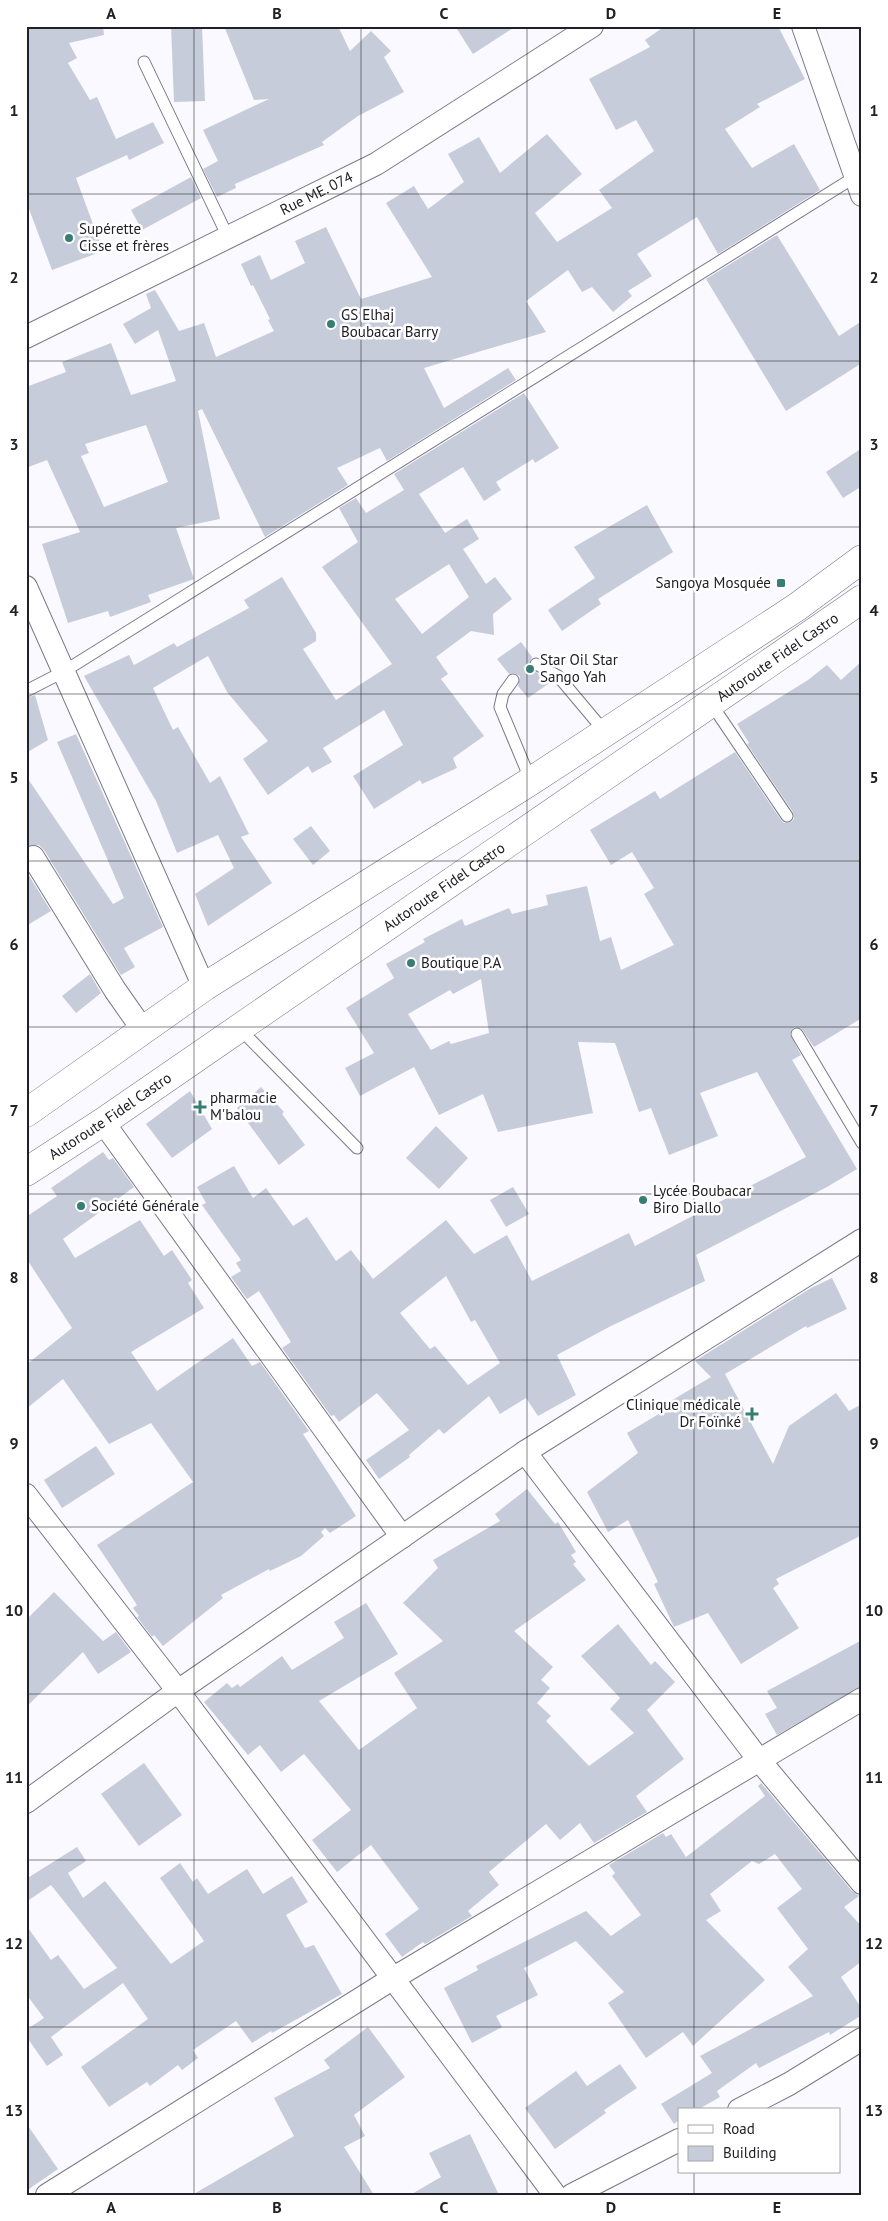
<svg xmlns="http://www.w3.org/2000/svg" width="888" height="2221" font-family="'PT Sans',sans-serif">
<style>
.building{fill:#c7ccda;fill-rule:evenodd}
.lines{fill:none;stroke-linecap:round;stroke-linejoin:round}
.service-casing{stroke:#7b7987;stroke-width:13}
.minor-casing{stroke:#7b7987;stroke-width:24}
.trunk-casing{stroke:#7b7987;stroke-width:29}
.service{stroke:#fff;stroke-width:11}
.minor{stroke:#fff;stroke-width:22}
.trunk{stroke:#fff;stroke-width:28}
.grid{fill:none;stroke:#212026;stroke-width:1;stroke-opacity:0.55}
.poi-dot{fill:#377d73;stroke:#fff;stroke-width:2}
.labels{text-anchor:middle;stroke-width:5;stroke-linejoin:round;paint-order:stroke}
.street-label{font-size:15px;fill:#212026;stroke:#fff}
.poi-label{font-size:15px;fill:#212026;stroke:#fff;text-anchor:start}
.neatline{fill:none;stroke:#212026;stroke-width:2}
.grid-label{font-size:16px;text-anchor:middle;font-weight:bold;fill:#212026}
</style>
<rect width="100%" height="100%" fill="#faf9ff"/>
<g class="building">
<polygon points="26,26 103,26 104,35 69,43 77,58 68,63 90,100 97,97 116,139 153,122 164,143 129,160 127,155 76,178 103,251 52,270 26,201"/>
<polygon points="171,26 202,26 205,101 174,102"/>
<polygon points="224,26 338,26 350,51 371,31 391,51 384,57 404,92 358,116 322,142 324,145 235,184 236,188 217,197 203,169 218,161 203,130 269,99 254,100"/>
<polygon points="455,26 516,26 473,54"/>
<path d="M665,26H778L805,79L757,104L760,107L725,129L752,168L794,144L820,190L718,254L697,217L637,254L652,276L628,291L632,296L613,312L592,287L582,292L568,270L526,301L546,332L424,368L444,408L508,368L516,380L387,461L380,448L337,468L348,485L265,537L202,409L198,411L220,519L176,528L194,579L148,595L151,602L110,617L108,611L68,623L42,544L80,532L47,460L26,468V387L66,372L62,362L111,343L131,395L176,381L158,330L135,344L123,324L151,308L146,294L155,290L179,331L204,323L216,357L274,331L268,320L270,319L253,285L251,286L241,264L260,255L271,280L305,263L295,241L326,227L361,299L432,277L386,203L414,186L428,209L464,182L448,154L479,137L500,173L547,134L582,174L535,213L557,242L612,208L599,190L654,151L636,120L616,130L589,79L650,47L645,40ZM146,425L168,482L104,507L81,456L89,453L85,444Z"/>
<polygon points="191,177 201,198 142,230 131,210"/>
<polygon points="777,235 839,336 862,321 862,363 786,411 706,279"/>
<path d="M524,393L559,448L535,463L533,459L496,482L501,490L484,501L463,467L419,494L445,533L467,519L479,539L463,549L486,584L495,577L512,599L493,614L494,635L471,631L436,657L448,674L441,679L484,736L453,758L457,768L422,784L420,780L374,809L353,776L403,745L384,710L323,748L332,762L312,773L308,766L268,795L243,759L268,741L227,692L208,656L153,688L173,730L178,727L210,783L220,776L249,834L241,837L272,883L208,926L195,894L234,868L218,835L177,853L156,801L84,676L129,655L134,665L174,643L177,647L249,608L244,600L282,577L316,633V641L303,649L336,700L392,664L322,567L358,542L339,508L356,498L366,513L404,490L394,474ZM449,564L469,597L422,634L395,599Z"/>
<polygon points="862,448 862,486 843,498 826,472"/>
<polygon points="647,505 673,552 598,599 601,604 562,631 548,610 595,578 574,547"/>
<polygon points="521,642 532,657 529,664 530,668 551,682 528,698 518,686 520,676 514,673 509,674 497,659"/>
<path d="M862,661V1018L814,1047L801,1028L794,1027L790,1034L801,1055L792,1060L857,1169L827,1187L696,1255L705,1281L609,1327L557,1355L576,1395L538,1416L526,1398L500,1414L489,1396L444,1434L439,1429L409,1455L410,1457L379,1479L366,1460L409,1430L377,1393L339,1422L334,1415L331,1416L282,1348L291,1342L259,1291L247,1299L231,1277L241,1271L236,1263L241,1260L202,1205L206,1203L197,1187L234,1166L253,1198L266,1188L293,1226L307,1217L336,1261L351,1250L373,1279L446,1220L474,1254L507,1235L532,1281L629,1233L635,1246L806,1157L757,1072L700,1093L718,1136L669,1155L651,1108L639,1112L615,1043L578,1042L593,1113L498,1132L483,1094L439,1115L414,1067L360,1096L345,1068L374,1053L346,1008L394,978L386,964L425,942L423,939L462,919L465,926L509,908L512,914L548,905L546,895L587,886L600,941L611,937L621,970L674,945L644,894L654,888L632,852L611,865L590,830L655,791L660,799L735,752L781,820L784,823L791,822L794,819L793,812L747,744L749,743L737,724L808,680L827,665L841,680ZM481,979L489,1033L451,1044L449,1041L431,1050L408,1014L450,990L453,994ZM446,1276L471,1322L475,1320L500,1363L468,1385L435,1346L430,1349L400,1313Z"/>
<polygon points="35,695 48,740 26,753 26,698"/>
<polygon points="76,734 163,927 124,948 135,967 121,975 44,850 39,845 26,846 26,776 113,904 124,898 57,742"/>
<polygon points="311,826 330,851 313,865 293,839"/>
<polygon points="26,871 51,911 26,926"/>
<polygon points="90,974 101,993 76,1013 62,996"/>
<polygon points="261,1087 284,1112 282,1114 305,1145 279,1165 237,1108"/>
<polygon points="190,1091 212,1129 172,1158 146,1124"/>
<polygon points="436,1126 468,1158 439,1189 406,1158"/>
<polygon points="103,1152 109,1160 113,1158 134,1187 63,1239 75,1258 140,1220 164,1256 172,1250 192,1280 188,1283 204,1308 131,1352 157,1391 233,1338 252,1366 260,1362 309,1431 303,1434 356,1516 330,1533 325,1528 321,1532 324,1536 301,1556 270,1571 269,1569 221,1595 223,1598 163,1646 154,1635 152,1637 137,1617 139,1616 133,1608 137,1605 97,1545 193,1482 151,1423 109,1444 63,1379 26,1409 26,1365 72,1328 26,1258 26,1217 57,1196 51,1188"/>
<polygon points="513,1187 529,1214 506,1227 490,1200"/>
<polygon points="832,1278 847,1309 807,1328 806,1326 725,1374 773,1464 789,1426 836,1393 849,1411 862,1404 862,1535 776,1579 779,1584 773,1588 799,1628 741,1664 708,1613 674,1627 654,1584 658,1582 628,1520 608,1532 587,1492 638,1453 627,1433 662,1412 659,1408 711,1377 695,1361 811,1288"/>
<polygon points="96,1446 115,1474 62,1508 44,1480"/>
<polygon points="527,1489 555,1524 558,1522 576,1552 571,1555 576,1562 573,1564 586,1580 514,1631 553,1667 541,1680 550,1688 537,1703 551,1716 546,1721 589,1766 634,1733 610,1709 620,1698 581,1656 618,1624 651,1665 655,1661 675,1682 647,1710 684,1759 636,1796 647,1812 594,1843 580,1823 560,1840 546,1824 489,1872 499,1885 468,1911 472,1916 425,1944 423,1942 402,1957 385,1934 419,1909 371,1845 337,1872 312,1840 351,1810 304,1754 281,1772 260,1745 248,1755 204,1702 227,1683 232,1688 238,1684 240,1687 282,1656 292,1670 344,1638 334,1622 366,1603 398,1654 319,1701 359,1750 417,1708 394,1673 443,1641 403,1603 438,1568 433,1560 500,1521 495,1514"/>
<polygon points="54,1592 103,1641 116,1632 131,1652 98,1674 83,1652 26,1707 26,1620"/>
<polygon points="862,1640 862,1686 777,1735 765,1714 777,1708 767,1691"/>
<polygon points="144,1763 182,1815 139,1846 101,1794"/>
<polygon points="761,1783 852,1891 859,1896 844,1907 862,1927 862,1961 841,1977 862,2009 862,2015 830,2035 829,2032 759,2068 756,2063 717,2091 720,2097 699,2109 679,2110 679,2120 674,2124 661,2104 712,2073 700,2056 813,1996 788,1967 808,1949 777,1908 802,1889 775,1854 759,1864 752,1861 710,1894 721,1911 706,1920 765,1980 693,2046 683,2032 646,2058 608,2003 624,1992 576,1941 524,1968 538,1995 496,2016 502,2027 472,2043 444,1988 478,1970 476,1966 586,1911 611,1936 641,1915 612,1876 615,1873 609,1865 663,1833 666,1837 671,1834 686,1857 765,1796 758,1786"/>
<polygon points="77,1847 86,1861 68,1873 83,1898 105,1881 171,1964 204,1941 160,1878 180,1863 193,1882 197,1878 208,1894 247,1869 263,1894 292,1876 308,1902 286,1915 305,1948 314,1945 342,1994 272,2033 271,2031 252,2043 236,2021 193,2050 198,2058 182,2070 178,2065 150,2086 147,2082 109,2107 81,2067 148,2019 123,1983 51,2037 63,2055 47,2066 26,2036 26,2030 44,2018 26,1994 26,1925 51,1960 58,1955 84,1989 117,1968 51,1885 26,1902 26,1879"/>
<polygon points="368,2027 405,2077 354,2115 365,2136 344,2147 374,2195 192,2195 294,2136 274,2098 330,2068 324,2060"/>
<polygon points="620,2064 637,2088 604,2110 606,2113 555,2149 525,2108 576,2071 587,2086"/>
<polygon points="26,2123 58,2169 26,2191"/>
<polygon points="470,2134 499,2195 410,2195 441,2177 429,2153"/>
</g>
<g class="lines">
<defs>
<g id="service">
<polyline points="144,62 228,237"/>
<polyline points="536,664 558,676 605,732"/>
<polyline points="513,680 503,694 500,707 531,781"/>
<polyline points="26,691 63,672 858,175"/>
<polyline points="710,702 787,816"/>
<polyline points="239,1028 357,1148"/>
<polyline points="797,1034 862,1143"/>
</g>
<g id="minor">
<polyline points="803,26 862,195"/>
<path id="s1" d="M26,337L376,164L592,26"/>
<polyline points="26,587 204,987"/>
<polyline points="33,857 115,990 143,1030"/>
<polyline points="103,1122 402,1537"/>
<polyline points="525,1452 759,1760 862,1883"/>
<polyline points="26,1495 178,1691 555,2195"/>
<polyline points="26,1802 178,1691 525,1452 862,1240"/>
<polyline points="739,2110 789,2084 862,2039"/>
<polyline points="47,2195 392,1979 862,1699"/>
<polyline points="572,2195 679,2140"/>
</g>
<g id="trunk">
<polyline points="26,1113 204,987 531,781 797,607 862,559"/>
<path id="s2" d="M26,1172L103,1122L862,599"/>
</g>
</defs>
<use href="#service" class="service-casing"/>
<use href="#minor" class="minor-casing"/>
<use href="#trunk" class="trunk-casing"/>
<use href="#service" class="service"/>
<use href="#minor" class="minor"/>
<use href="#trunk" class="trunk"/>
</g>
<path class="grid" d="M194,26V2195M361,26V2195M527,26V2195M694,26V2110M26,194H862M26,361H862M26,527H862M26,694H862M26,861H862M26,1027H862M26,1194H862M26,1360H862M26,1527H862M26,1694H862M26,1860H862M26,2027H862M694,2172V2195"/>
<g class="poi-dot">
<circle cx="69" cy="238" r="5"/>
<circle cx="331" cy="324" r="5"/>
<rect x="776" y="578" width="10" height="10" rx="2.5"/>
<circle cx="530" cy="669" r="5"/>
<circle cx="411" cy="963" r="5"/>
<path d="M197.5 1099.5h5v5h5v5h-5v5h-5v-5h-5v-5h5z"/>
<circle cx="643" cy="1200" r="5"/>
<circle cx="81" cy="1206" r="5"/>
<path d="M749.5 1406.5h5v5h5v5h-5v5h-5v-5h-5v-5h5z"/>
</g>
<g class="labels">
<g class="street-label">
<text dy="5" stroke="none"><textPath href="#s1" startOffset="324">Rue ME. 074</textPath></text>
<text dy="5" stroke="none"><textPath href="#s2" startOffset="911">Autoroute Fidel Castro</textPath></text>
<text dy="5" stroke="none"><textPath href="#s2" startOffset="506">Autoroute Fidel Castro</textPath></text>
<text dy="5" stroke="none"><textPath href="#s2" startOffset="101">Autoroute Fidel Castro</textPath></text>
</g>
<g class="poi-label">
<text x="79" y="234">Supérette<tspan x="79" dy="17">Cisse et frères</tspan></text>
<text x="341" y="320">GS Elhaj<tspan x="341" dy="17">Boubacar Barry</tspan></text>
<text x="771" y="588" text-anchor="end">Sangoya Mosquée</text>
<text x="540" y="665">Star Oil Star<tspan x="540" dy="17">Sango Yah</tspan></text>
<text x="421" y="968">Boutique P.A</text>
<text x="210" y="1103">pharmacie<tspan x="210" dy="17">M'balou</tspan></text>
<text x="653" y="1196">Lycée Boubacar<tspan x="653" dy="17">Biro Diallo</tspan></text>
<text x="91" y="1211">Société Générale</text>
<text x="741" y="1410" text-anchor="end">Clinique médicale<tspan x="741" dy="17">Dr Foïnké</tspan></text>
</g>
</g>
<rect width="888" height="2221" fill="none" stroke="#ffffff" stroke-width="55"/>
<rect x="678" y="2108" width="162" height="65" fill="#ffffff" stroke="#a6a6a8"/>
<rect x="688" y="2125" width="25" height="8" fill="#ffffff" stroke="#a6a6a8"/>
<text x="723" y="2134" font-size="15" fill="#212026">Road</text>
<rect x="688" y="2146" width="25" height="15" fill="#c7ccda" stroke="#a6a6a8"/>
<text x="723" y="2158" font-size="15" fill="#212026">Building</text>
<rect x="28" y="28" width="832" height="2166" class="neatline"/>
<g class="grid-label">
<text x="111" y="19">A</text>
<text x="277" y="19">B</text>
<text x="444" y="19">C</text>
<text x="611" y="19">D</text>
<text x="777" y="19">E</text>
<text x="14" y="116">1</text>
<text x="874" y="116">1</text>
<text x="14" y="283">2</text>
<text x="874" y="283">2</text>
<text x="14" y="450">3</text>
<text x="874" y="450">3</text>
<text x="14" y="616">4</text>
<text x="874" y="616">4</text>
<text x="14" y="783">5</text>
<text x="874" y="783">5</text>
<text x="14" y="950">6</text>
<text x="874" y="950">6</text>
<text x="14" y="1116">7</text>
<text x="874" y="1116">7</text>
<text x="14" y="1283">8</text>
<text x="874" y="1283">8</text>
<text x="14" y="1449">9</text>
<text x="874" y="1449">9</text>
<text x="14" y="1616">10</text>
<text x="874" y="1616">10</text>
<text x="14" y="1783">11</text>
<text x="874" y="1783">11</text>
<text x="14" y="1949">12</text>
<text x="874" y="1949">12</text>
<text x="14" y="2116">13</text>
<text x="874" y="2116">13</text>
<text x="111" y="2213">A</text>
<text x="277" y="2213">B</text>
<text x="444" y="2213">C</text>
<text x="611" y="2213">D</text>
<text x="777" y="2213">E</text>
</g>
</svg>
